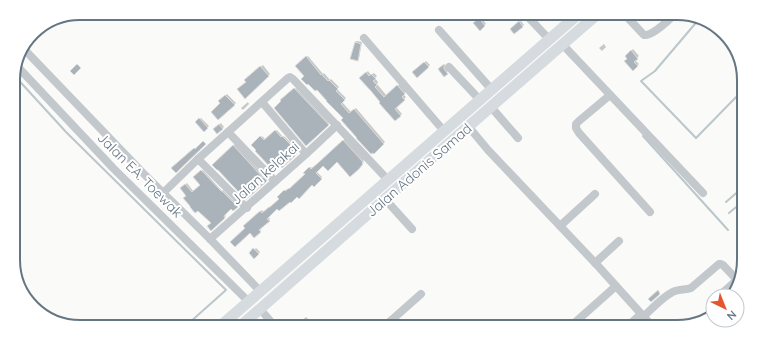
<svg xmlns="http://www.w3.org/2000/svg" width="757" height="340" font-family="Quicksand,sans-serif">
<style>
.shadow{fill:#0003}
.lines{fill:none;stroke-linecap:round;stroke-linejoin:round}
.stream{stroke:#bbc7cb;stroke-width:2}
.building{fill:#aab3b9;stroke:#dcdcda}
.minor{stroke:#c3c8cc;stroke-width:8}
.highway{stroke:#d6dbdf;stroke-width:11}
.labels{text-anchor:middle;stroke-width:4;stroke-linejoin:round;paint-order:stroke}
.street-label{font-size:14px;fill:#657683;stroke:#fff}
.rim{fill:none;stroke:#657683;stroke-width:2}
</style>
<rect width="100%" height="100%" fill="#fafaf8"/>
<g class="shadow">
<polygon points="481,17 486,24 480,29 475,23"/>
<polygon points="521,21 524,25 514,33 511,29"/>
<polygon points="357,41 362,42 359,58 357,60 352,58 355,42"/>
<polygon points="604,44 606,47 602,51 599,48"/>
<polygon points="633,49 639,56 635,60 639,64 633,70 629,59 626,56"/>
<polygon points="308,56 323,74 324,73 330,80 331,79 339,87 337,89 346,98 342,102 351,112 356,108 385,142 374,152 297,66"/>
<polygon points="426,61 430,65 417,76 413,72"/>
<polygon points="445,64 445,67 448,71 444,75 439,69"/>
<polygon points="263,65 270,74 245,97 247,78"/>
<polygon points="368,71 371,75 374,73 377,76 375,78 378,82 377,84 387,96 400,84 406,92 403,94 406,97 396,107 402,114 395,120 381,102 360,78"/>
<polygon points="296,88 329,123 307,145 283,99"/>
<polygon points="227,94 236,103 218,119 222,103 220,101"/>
<polygon points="248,102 249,104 243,110 241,108"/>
<polygon points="201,118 209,126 204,130 196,122"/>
<polygon points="221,123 224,127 217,133 214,129"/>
<polygon points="277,130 283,137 284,136 291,143 290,144 298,153 282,166 257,150 252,145 262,136 266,140"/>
<polygon points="345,139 364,160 363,161 364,162 350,175 338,161 324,164 316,171 322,177 314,185 312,183 297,196 277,208 268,217 270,219 260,228 261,230 254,236 247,228 252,218 262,210 264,212 271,206 272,207 280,199 278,197 286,190 287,191 306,174 306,171 311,167 312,168 321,161"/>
<polygon points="235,144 265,177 266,177 268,179 246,198 213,165"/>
<polygon points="203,170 222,191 223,190 238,205 233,210 231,208 224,214 226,216 211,229 212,223 181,188 187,183 194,192 202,185 195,177"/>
<polygon points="256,248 260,252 254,258 250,253"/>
<polygon points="306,317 310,321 308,324 298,324"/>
</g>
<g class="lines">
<g class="stream">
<polyline points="700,18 655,71 641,81 696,138 743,90"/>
<polyline points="13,74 66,132 226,290 189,323"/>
<polyline points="643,136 728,230"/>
<polyline points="726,202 741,189"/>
<polyline points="729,213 741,203"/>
<polyline points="24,293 46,316"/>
</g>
</g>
<g class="building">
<polygon points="479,18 485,26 480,31 473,23"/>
<polygon points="519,21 523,27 514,34 510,29"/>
<polygon points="355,42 361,44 358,61 350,59"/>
<polygon points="631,50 638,59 634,62 638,66 633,71 624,61 627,59 625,56"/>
<polygon points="306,56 321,75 321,74 328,81 329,80 338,89 336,91 345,100 341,104 349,113 354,109 384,144 374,154 373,153 371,154 356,138 357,138 341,120 343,118 326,101 327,101 317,90 315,91 308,84 307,85 301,79 304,76 295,66"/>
<polygon points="424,62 429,67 417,78 412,72"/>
<polygon points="77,64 81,68 74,75 70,71"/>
<polygon points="444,64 444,69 448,74 444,77 438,69"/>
<polygon points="260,66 269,76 245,99 237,89 246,82 244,80"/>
<polygon points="366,72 369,76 371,74 376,79 373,81 377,85 375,87 384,97 397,85 405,94 402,97 405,100 395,109 401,116 395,121 379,103 380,102 371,91 359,78"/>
<polygon points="294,88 329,125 306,146 274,108 281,101 280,100"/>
<polygon points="225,95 235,105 218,120 211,112 220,103 218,101"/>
<polygon points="199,118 208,128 204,132 195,122"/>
<polygon points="219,124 223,129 217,134 213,129"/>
<polygon points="275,130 281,137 282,136 291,145 290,146 297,154 282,168 278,164 272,169 255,151 256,150 251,145 260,136 264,140"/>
<polygon points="343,140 363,162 362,163 363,164 359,169 350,177 337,162 328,171 323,166 316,173 322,179 314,187 312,185 299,199 297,197 291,203 290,202 279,211 277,209 267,219 270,221 259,230 261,232 254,238 250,233 235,247 230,242 245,228 243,226 260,211 262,213 269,207 270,207 279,199 277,197 284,190 285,191 289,188 289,189 305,174 303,173 309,167 311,169 318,163"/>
<polygon points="203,141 206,144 176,173 171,168 194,148 195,149"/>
<polygon points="233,145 263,178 264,177 267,181 246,200 218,170 217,170 212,165"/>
<polygon points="201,170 221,191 222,191 238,207 233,211 231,209 224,216 225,218 211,231 207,226 211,223 198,211 195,213 190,207 190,206 183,198 186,196 180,188 185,184 192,192 200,185 193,177"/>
<polygon points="253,248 259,254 254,259 249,253"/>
<polygon points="658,290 660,294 651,302 648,299"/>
</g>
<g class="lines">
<g class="minor">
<polyline points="528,17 549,39"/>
<path d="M627,17L644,35C652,36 665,23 671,18"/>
<polyline points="439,30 492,90"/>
<polyline points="364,38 444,131"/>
<polyline points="563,45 703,193"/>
<polyline points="22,47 143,173 210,239 260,291"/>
<polyline points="16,65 113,168 248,301"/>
<polyline points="449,67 480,100"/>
<polyline points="610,95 579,121 576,124 576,128 579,133 650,212"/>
<polyline points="262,102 306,154"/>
<polyline points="491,107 518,138"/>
<polyline points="468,126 488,150 598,266 653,327"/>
<polyline points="228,132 275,181"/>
<polyline points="198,159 247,208"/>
<polyline points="163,193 198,159 288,78 290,77 293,79 388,180"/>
<polyline points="385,199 412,229"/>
<polyline points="560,226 595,194"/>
<polyline points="210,239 306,154 337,125"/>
<polyline points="595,263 619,241"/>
<polyline points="719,296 737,280"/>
<polyline points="260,309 273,324"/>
<path d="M643,317C652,309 664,295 675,291C681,289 686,290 691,288L719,264H721L723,265L739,282"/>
<polyline points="386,325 421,294"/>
<polyline points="571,326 616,286"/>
<polyline points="628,326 641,314"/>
</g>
<g class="highway">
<polyline points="224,323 575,17"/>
<polyline points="244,323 385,199 594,17"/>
</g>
</g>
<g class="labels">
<g class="street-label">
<text transform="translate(419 170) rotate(-41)" y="5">Jalan Adonis Samad</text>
<text transform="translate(265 173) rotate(-42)" y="5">Jalan kelakai</text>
<text transform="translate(140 175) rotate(45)" y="5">Jalan EA. Toewak</text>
</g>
</g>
<path d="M0 0H757V340H0ZM80 20H677A60 60 0 0 1 737 80V260A60 60 0 0 1 677 320H80A60 60 0 0 1 20 260V80A60 60 0 0 1 80 20Z" fill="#fff" fill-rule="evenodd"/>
<path class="rim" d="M80 20H677A60 60 0 0 1 737 80V260A60 60 0 0 1 677 320H80A60 60 0 0 1 20 260V80A60 60 0 0 1 80 20Z"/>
<g transform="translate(725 308) rotate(137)"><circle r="19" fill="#ffffff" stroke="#c1c8cd"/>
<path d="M0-3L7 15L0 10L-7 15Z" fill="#e4572e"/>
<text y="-6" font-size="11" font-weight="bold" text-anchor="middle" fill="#657683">N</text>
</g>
</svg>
